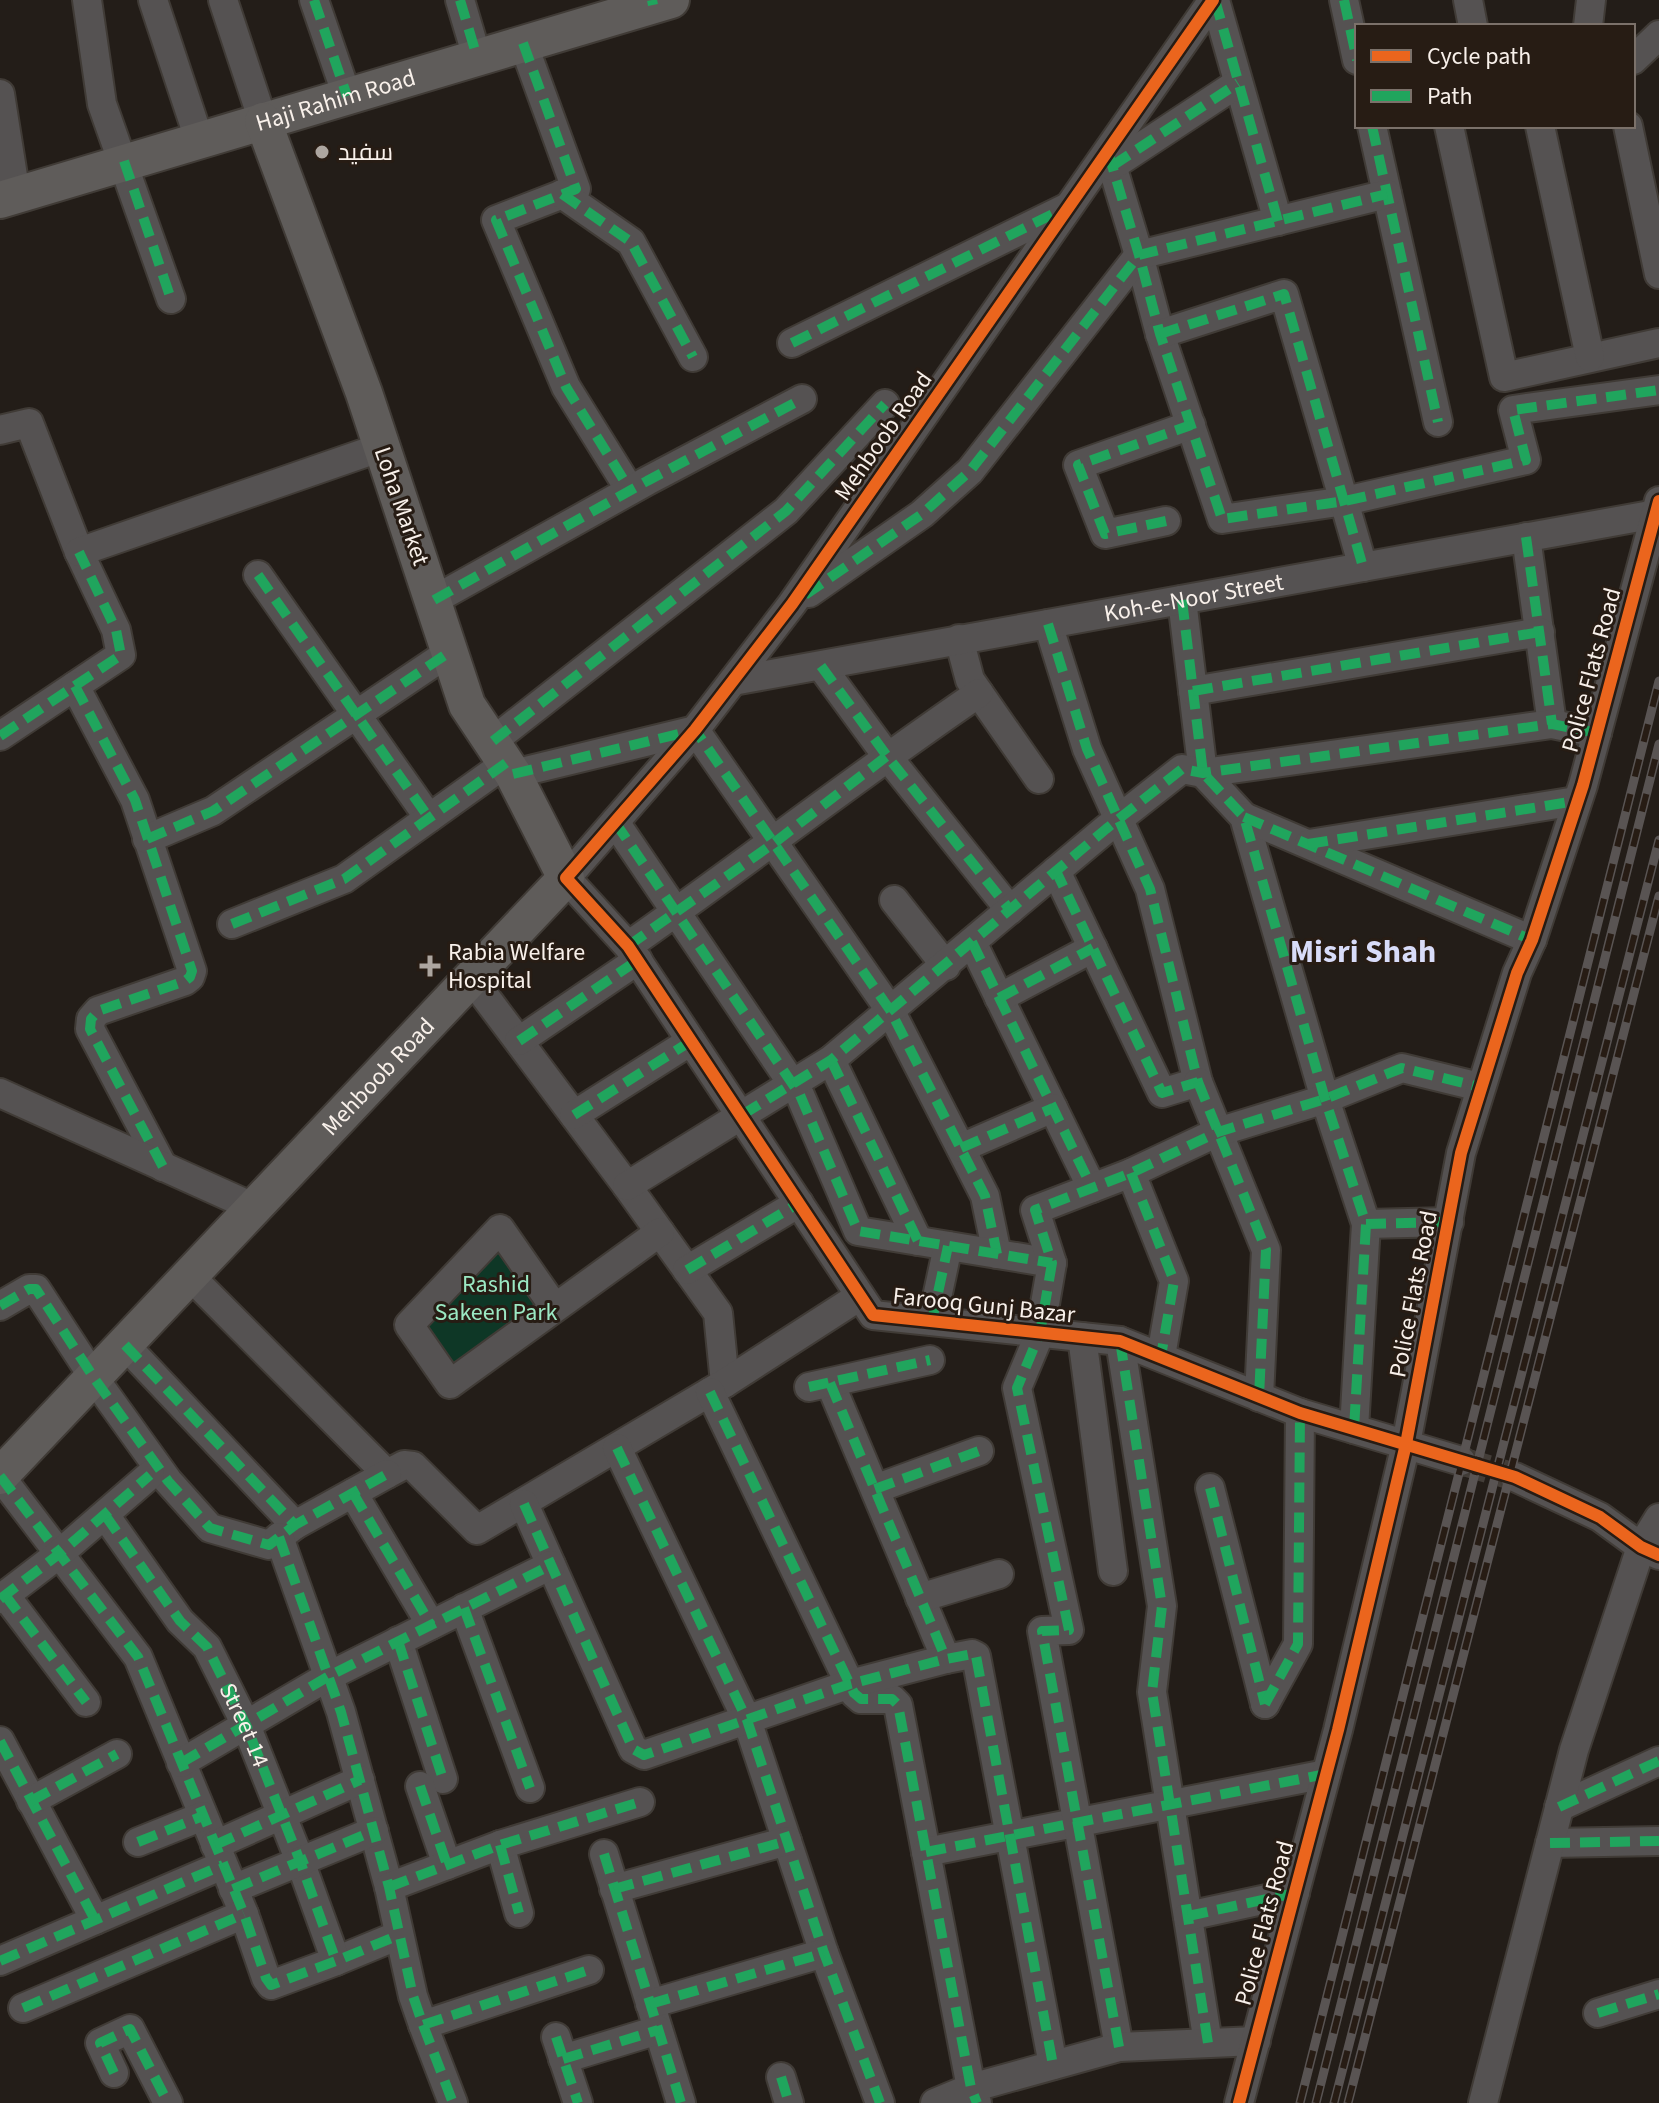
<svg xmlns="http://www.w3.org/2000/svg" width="1659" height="2103" font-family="'Source Sans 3',Cairo,sans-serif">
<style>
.green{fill:#0e3726}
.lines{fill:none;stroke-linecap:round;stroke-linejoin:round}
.minor-tunnel{stroke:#433d38;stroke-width:28;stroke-dasharray:28 14;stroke-linecap:butt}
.minor-casing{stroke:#403b36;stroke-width:32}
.major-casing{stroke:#403b36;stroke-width:40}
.minor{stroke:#555252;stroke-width:28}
.major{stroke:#5f5c5a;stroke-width:36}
.rail-casing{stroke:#595453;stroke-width:9}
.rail{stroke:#271c14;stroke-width:6;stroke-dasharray:18;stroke-linecap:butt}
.quiet{stroke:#20a55d;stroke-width:10;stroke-dasharray:20 10;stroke-linecap:butt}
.cycleway-casing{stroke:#271c14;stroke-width:17}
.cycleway{stroke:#eb651d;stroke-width:12}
.poi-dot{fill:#ada6a0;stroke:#271c14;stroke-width:3}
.labels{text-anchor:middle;stroke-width:6;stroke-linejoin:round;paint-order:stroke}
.street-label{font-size:24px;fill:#f8f0ea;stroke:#271c14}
.poi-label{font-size:24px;fill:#f8f0ea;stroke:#271c14;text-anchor:start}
.park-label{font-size:24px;fill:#9be8c3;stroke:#271c14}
.district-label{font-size:32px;font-weight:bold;fill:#d8dcf9;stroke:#271c14}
</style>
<rect width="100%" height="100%" fill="#231d18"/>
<polygon class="green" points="500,1229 555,1308 450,1384 409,1325"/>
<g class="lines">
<polyline class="minor-tunnel" points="1461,1461 1515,1477"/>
<defs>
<g id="minor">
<polyline points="87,0 102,104 171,299"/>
<polyline points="153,0 199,139"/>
<polyline points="223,0 263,121"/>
<polyline points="314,0 347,96"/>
<polyline points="460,0 477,57"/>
<polyline points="1213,0 792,604 695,730 566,878 628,946 873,1315 1120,1341 1300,1413 1461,1461"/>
<polyline points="1215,0 1278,221"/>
<polyline points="1344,0 1357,60"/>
<polyline points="1468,0 1473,26"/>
<polyline points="1588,26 1591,0"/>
<polyline points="523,43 576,189 496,220 566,387 630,490"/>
<polyline points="1633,60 1659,35"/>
<polyline points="0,94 16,195"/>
<polyline points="1372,126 1438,422"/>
<polyline points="1449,126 1504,377 1659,343"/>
<polyline points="1540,126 1590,357"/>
<polyline points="1628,126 1659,274"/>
<polyline points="1108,152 1139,255 1160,334 1222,519 1345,501 1526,460 1513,410 1659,390"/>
<polyline points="1112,166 1238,83"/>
<polyline points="562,194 631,242 693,357"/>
<polyline points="1160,334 1284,294 1363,567"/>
<polyline points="792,343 1068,207"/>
<polyline points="0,430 29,423 79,552 116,630 121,655 0,736"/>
<polyline points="1166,521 1105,534 1078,465 1191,425"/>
<polyline points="1526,537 1552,724"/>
<polyline points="79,552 382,447"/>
<polyline points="258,575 429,818"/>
<polyline points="809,593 922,514 970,471 1139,255 1387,194"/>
<polyline points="434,600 647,481 802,399"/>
<polyline points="1182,600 1203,773 1244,817 1325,1099 1366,1224 1354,1429"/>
<polyline points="1048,624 1087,749 1150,889 1198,1082 1162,1093 1056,871"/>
<polyline points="959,639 970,680 1039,779"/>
<polyline points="821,666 887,756 1010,910"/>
<path id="s1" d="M733,681L1656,514"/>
<polyline points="75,686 135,800 192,971 190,977 185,981 98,1011 91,1019 90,1029 163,1167"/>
<polyline points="1193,691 1540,632"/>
<polyline points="493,741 786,511 885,404"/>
<polyline points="513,774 695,730 890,1010 985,1196 997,1254"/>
<polyline points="1244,817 1532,940"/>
<polyline points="615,822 800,1095 858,1231 1052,1263"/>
<polyline points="147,839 213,811 451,651"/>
<polyline points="1309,844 1576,801"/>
<polyline points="894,900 946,966"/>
<polyline points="232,924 344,879 506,763"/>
<polyline points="972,942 1092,1188"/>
<path d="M628,946C746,863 860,774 979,693"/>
<polyline points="472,979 627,1186 718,1313 725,1383"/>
<polyline points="999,998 1093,948"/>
<polyline points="519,1041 638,960"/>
<polyline points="831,1060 918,1241"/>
<polyline points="1198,1082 1266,1250 1259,1397"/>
<polyline points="0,1093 255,1208"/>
<polyline points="574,1115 691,1041"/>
<polyline points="961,1148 1053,1108"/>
<polyline points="1131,1173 1174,1281 1161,1356"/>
<polyline points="627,1186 831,1060 1106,829 1182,769 1203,773 1552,724 1597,733"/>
<polyline points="1366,1224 1449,1222"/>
<polyline points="687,1270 799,1203"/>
<polyline points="190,1276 387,1474 404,1465 413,1466 477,1530 725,1383 860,1296"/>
<polyline points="0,1306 29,1289 36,1289 94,1378 168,1481 210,1528 269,1545 295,1525"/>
<polyline points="555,1308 500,1229 409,1325 450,1384 660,1232"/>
<polyline points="932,1321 948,1246"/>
<polyline points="1082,1337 1113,1571"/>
<polyline points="1120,1341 1162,1606 1152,1692 1208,2043"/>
<polyline points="125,1345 295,1525 387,1474"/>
<polyline points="830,1383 946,1659"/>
<polyline points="809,1387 930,1360"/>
<polyline points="710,1392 854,1693 861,1699 892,1699 898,1705 971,2088 977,2103"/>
<polyline points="617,1448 747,1720 824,1953 880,2103"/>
<polyline points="0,1476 138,1657 244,1914 266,1978 271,1985 336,1961 399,1935"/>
<polyline points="1515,1477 1600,1517 1641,1547 1659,1555"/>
<polyline points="1210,1488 1265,1704"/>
<polyline points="875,1489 979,1451"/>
<polyline points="353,1493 431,1625"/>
<polyline points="524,1504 633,1749 644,1755 850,1684 946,1659 972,1654 976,1656 1053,2065"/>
<path id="s2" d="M105,1515L180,1621L207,1647L246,1725L300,1861L336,1961"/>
<polyline points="279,1537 341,1712 389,1887 413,1996 423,2025 589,1970"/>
<polyline points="5,1595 86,1702"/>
<polyline points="920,1598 999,1574"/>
<polyline points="0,1599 59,1554 150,1475"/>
<polyline points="464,1608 530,1788"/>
<polyline points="398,1641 443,1779"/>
<polyline points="1265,1704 1298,1644 1300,1413"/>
<polyline points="0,1741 95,1920"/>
<polyline points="181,1763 329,1676 551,1565"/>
<polyline points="420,1786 447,1865"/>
<polyline points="31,1801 117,1754"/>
<polyline points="1559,1807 1659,1761"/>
<polyline points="138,1842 203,1816"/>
<polyline points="1550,1843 1659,1841"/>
<polyline points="215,1845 360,1780"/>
<polyline points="500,1845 519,1913"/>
<polyline points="926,1852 1326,1774"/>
<polyline points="604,1854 681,2103"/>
<polyline points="389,1887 500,1845 640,1802"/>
<polyline points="233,1889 374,1831"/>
<polyline points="614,1889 787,1841"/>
<polyline points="1188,1916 1295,1893"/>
<polyline points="0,1961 223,1865"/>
<polyline points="650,2004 824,1953"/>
<polyline points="23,2008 244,1914"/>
<polyline points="1598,2013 1659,1994"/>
<polyline points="423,2025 453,2103"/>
<polyline points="556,2037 578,2103"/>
<polyline points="1119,2047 1042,1631 1069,1630 1017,1388 1040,1333 1052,1263 1035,1210 1131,1173 1218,1132 1325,1099 1402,1068 1480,1087"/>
<polyline points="563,2059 658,2030"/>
<polyline points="114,2073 100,2043 130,2029 168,2103"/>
<polyline points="781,2077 789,2103"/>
<polyline points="935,2103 971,2088 1119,2047 1256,2041"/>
<polyline points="1239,2103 1338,1730 1406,1444 1461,1153 1517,973 1532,940 1583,785 1659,501"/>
<polyline points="1483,2103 1574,1750 1641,1547 1659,1518"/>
</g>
<g id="major">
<path id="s3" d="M0,200L671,0"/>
<path id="s4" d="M0,1476L566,878L513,774L467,705L364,393L263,121"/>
</g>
</defs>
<use href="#minor" class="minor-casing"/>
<use href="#major" class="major-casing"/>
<use href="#minor" class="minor"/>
<use href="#major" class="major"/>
<defs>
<g id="rail">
<polyline points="1300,2103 1659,681"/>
<polyline points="1316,2103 1659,744"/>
<polyline points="1334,2103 1659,840"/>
<polyline points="1348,2103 1659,896"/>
</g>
</defs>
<use href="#rail" class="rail-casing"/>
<use href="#rail" class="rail"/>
<g class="quiet">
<polyline points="314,0 347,96"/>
<polyline points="460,0 477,57"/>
<polyline points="652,0 653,5"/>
<polyline points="1215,0 1278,221"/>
<polyline points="1344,0 1357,60"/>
<polyline points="523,43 576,189 496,220 566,387 630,490"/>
<polyline points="1372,126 1438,422"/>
<polyline points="1108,152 1139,255 1160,334 1222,519 1345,501 1526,460 1513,410 1659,390"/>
<polyline points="124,161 171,299"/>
<polyline points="1112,166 1238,83"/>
<polyline points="562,194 631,242 693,357"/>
<polyline points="1160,334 1284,294 1363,567"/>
<polyline points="792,343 1061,210"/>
<polyline points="1166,521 1105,534 1078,465 1191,425"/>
<polyline points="1526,537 1552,724"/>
<polyline points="258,575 429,818"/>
<polyline points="805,595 922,514 970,471 1139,255 1387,194"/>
<polyline points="434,600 647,481 802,399"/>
<polyline points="1182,600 1203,773 1244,817 1325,1099 1366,1224 1354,1429"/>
<polyline points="1048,624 1087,749 1150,889 1198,1082 1162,1093 1056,871"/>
<polyline points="821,666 887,756 1010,910"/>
<polyline points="75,686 135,800 192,971 190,977 185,981 98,1011 91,1019 90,1029 163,1167"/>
<polyline points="1193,691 1540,632"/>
<polyline points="0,736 121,655 116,630 79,552"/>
<polyline points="493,741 786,511 885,404"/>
<polyline points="513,774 695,730 890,1010 985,1196 997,1254"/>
<polyline points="1244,817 1532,940"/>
<polyline points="615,822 800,1095 858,1231 1052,1263"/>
<polyline points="147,839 213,811 451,651"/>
<polyline points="1308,844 1576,801"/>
<polyline points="232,924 344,879 506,763"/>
<polyline points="972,942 1092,1188"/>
<polyline points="628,946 774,843 887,756"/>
<polyline points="999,998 1093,948"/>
<polyline points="519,1041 638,960"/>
<polyline points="831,1060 918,1241"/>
<polyline points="1198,1082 1266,1250 1259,1397"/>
<polyline points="574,1115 691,1041"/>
<polyline points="742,1115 831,1060 1106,829 1182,769 1203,773 1552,724 1597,733"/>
<polyline points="961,1148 1053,1108"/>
<polyline points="1131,1173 1174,1281 1161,1356"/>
<polyline points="1366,1224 1449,1222"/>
<polyline points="687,1270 799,1203"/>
<polyline points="0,1306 29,1289 36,1289 94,1378 168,1481 210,1528 269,1545 295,1525"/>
<polyline points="932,1321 948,1246"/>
<polyline points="1120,1341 1162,1606 1152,1692 1208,2043"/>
<polyline points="125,1345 295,1525 387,1474"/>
<polyline points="830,1383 946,1659"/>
<polyline points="809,1387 930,1360"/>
<polyline points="710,1392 854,1693 861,1699 892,1699 898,1705 971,2088 977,2103"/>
<polyline points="617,1448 747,1720 824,1953 880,2103"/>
<polyline points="0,1476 138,1657 244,1914 266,1978 271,1985 336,1961 399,1935"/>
<polyline points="1210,1488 1265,1704"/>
<polyline points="875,1489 979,1451"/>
<polyline points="353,1493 431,1625"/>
<polyline points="524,1504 633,1749 644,1755 850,1684 946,1659 972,1654 976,1656 1053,2065"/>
<polyline points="105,1515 180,1621 207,1647 246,1725 300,1861 336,1961"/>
<polyline points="279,1537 341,1712 389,1887 413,1996 423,2025 589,1970"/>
<polyline points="5,1595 86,1702"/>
<polyline points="0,1599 59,1554 150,1475"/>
<polyline points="464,1608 530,1788"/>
<polyline points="398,1641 443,1779"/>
<polyline points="1265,1704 1298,1644 1300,1413"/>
<polyline points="0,1741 95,1920"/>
<polyline points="181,1763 329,1676 551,1565"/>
<polyline points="420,1786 447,1865"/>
<polyline points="31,1801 117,1754"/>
<polyline points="1559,1807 1659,1761"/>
<polyline points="138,1842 203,1816"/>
<polyline points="1550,1843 1659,1841"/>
<polyline points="215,1845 360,1780"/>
<polyline points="500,1845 519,1913"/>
<polyline points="926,1852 1326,1774"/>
<polyline points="604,1854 681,2103"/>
<polyline points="389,1887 500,1845 640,1802"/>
<polyline points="233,1889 374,1831"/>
<polyline points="614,1889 787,1841"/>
<polyline points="1188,1916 1295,1893"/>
<polyline points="0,1961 223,1865"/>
<polyline points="650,2004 824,1953"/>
<polyline points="23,2008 244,1914"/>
<polyline points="1598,2013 1659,1994"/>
<polyline points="423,2025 453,2103"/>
<polyline points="556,2037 578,2103"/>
<polyline points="1119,2047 1042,1631 1069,1630 1017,1388 1040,1333 1052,1263 1035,1210 1131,1173 1218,1132 1325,1099 1402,1068 1480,1087"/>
<polyline points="563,2059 658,2030"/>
<polyline points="114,2073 100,2043 130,2029 168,2103"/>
<polyline points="781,2077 789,2103"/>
</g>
<defs>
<g id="cycleway">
<polyline points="1213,0 792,604 695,730 566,878 628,946 873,1315 1120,1341 1300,1413 1515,1477 1600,1517 1641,1547 1659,1555"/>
<polyline points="1239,2103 1338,1730 1406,1444 1461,1153 1517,973 1532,940 1583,785 1659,501"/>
</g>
</defs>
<use href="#cycleway" class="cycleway-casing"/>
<use href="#cycleway" class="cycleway"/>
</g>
<g class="poi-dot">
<circle cx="322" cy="152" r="8"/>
<path d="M426 954h8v8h8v8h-8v8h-8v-8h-8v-8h8z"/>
</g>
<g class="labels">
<g class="street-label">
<text dy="8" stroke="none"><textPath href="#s3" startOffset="350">Haji Rahim Road</textPath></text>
<text transform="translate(883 436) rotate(-55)" y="8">Mehboob Road</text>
<text transform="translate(402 506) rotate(71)" y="8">Loha Market</text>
<text dy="8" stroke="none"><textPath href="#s1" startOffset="468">Koh-e-Noor Street</textPath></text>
<text transform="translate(1591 670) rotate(-75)" y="8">Police Flats Road</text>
<text dy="8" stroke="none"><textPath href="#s4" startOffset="550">Mehboob Road</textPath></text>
<text transform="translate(1413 1294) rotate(-79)" y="8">Police Flats Road</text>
<text transform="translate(984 1305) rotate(6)" y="8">Farooq Gunj Bazar</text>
<text dy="8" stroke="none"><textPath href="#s2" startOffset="254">Street 14</textPath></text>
<text transform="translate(1264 1923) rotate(-75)" y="8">Police Flats Road</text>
</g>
<g class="poi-label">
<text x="338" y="160">سفید</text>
<text x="448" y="960">Rabia Welfare<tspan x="448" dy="28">Hospital</tspan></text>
</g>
<g class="park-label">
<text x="496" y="1292">Rashid<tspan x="496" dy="28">Sakeen Park</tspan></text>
</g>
<g class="district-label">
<text x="1363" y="962">Misri Shah</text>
</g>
</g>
<rect x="1355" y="24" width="280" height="104" fill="#271c14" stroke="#7b716a" stroke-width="2"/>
<rect x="1371" y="50" width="40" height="12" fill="#eb651d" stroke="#7b716a" stroke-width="2"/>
<text x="1427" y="64" font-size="24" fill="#f8f0ea">Cycle path</text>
<rect x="1371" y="90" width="40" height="12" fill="#20a55d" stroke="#7b716a" stroke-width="2"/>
<text x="1427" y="104" font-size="24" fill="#f8f0ea">Path</text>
</svg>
